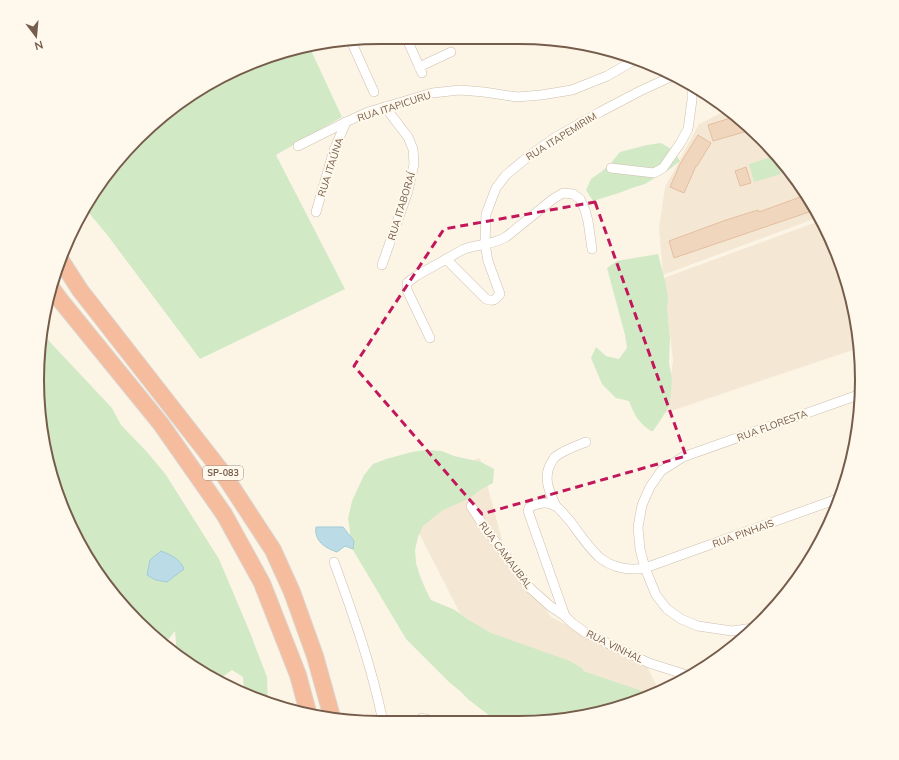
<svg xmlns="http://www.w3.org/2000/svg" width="899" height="760" font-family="Mulish,sans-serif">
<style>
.residential{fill:#f4e8d5}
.green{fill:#d1eac5}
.water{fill:#bbdce6;stroke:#a1cbd7}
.building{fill:#f1d6be;stroke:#e4be9f}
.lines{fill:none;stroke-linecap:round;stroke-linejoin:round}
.street-casing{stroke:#cebead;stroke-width:10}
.highway-casing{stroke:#dbd5d0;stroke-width:18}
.street{stroke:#fff;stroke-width:9}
.highway{stroke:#f5bc9e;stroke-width:16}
.marked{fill:none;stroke:#c2185b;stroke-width:3;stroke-dasharray:8 5;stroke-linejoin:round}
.labels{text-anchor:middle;stroke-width:4;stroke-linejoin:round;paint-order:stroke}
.shield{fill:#fff9ed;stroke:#9f8c7c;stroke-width:1}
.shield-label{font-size:9px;font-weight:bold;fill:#765d4b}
.street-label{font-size:10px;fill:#765d4b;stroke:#fff9ed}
.rim{fill:none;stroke:#765d4b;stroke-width:2}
</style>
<rect width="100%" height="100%" fill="#fcf5e6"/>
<g class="residential">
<polygon points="729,109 777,154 817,218 663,275 659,228 665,187 699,124"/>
<polygon points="819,221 836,249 855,313 859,348 665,413 673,361 668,318 661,279"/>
<polygon points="480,458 504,547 551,617 646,665 657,686 659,692 650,697 586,716 497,686 394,484"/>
</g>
<g class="green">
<polygon points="309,46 342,117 276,155 345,289 200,359 108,236 85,208 95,189 154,122 228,72 291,49"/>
<polygon points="661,143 673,150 680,161 670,169 645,184 632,188 619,193 593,201 586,190 591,179 601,172 611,163 620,152 647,145"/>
<polygon points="775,156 781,174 754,182 749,164"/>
<path d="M658,254L665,281L668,297L667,309L670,337L669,363L672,379L671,393L669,406L662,418L653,431H651C638,422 635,416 629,401L616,398L602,384L591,358L596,347L606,356L619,359L627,348L625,335L607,268L617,261Z"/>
<polygon points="41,330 49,341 112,408 121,425 148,453 166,475 219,559 251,635 267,677 268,704 244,693 243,677 232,670 217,681 209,677 177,655 175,631 164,645 154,638 95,571 63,511 40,425 40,335"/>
<polygon points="426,450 442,451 454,456 481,462 494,469 493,483 480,490 470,498 443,510 423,526 418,537 415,550 416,563 420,576 425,588 431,600 455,610 467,619 491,633 570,661 583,669 583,671 654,695 650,697 586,716 520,723 505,716 490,716 469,700 460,691 449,682 406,639 350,545 350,532 348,519 352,501 364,475 373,464 386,459 412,452"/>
</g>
<g class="water">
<path d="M316,527H343L354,541L353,549L345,546L337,552C325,548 314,541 316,527Z"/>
<path d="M161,551C171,555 180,559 184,569L167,582L156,580L147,575L150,560Z"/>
</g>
<g class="building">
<polygon points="737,116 751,130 713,141 708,125"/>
<polygon points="698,135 711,143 697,166 696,166 684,193 670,187 680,164"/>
<polygon points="746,167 751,183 740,186 735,171"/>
<polygon points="803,196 812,211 674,258 669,241 726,220 758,210 759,212"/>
</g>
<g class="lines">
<defs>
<g id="street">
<polyline points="406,37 422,73"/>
<polyline points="351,41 374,92"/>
<polyline points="419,67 451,52"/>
<polyline points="298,146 346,122 368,112 385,107 432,93 460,90 484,92 517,97 541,95 572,90 607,76 633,61"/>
<polyline points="611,168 654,173 663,168 681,142 688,129 692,100 692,86"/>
<polyline points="316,212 334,150 346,122"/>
<path d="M446,259L486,299C493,302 495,300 500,294L488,261L485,244L486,214L496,188L506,175L530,155L556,137L600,112L640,91L675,75"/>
<polyline points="382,265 408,191 414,164 413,149 408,137 385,107"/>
<path d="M430,338L407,290V283L416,276L464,249C479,244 492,245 506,237L553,199L563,193L573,194L580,199L585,210L588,221L592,249"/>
<polyline points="471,506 485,528 530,588 550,606 565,616"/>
<path d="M556,506C550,493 543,479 550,465C552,462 553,459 555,457C564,450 576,446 586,442"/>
<path d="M334,562C353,614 372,667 383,722"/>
<polyline points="757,626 753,628 732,631 698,626 681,619 667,609 656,595 645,568 640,549 638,527 642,505 650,487 661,471 683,457 861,394"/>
<path d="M690,676L649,663L586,633L572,623L565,616L528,511L529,508C536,503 548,501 555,506C561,509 565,516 570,521C579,533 588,547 599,557C612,568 630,571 645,568L840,498"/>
<polyline points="414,723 422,718 430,720 432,723"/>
</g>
<g id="highway">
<polyline points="60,259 80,290 222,472 273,550 292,592 315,656 332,717"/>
<polyline points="52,289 61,301 161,424 224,514 262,583 298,675 308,712"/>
</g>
</defs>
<use href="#street" class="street-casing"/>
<use href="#highway" class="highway-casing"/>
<use href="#street" class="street"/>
<use href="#highway" class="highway"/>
</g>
<path class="marked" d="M595,202L686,456L482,514L354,366L444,229Z"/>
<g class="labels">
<rect class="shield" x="203" y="466" width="40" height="14" rx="3"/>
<g class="shield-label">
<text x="223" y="476">SP-083</text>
</g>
<g class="street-label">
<text transform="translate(394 106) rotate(-18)" y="4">RUA ITAPICURU</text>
<text transform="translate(561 136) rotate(-32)" y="4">RUA ITAPEMIRIM</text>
<text transform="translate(330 167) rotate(-72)" y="4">RUA ITAÚNA</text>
<text transform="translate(401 206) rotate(-73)" y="4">RUA ITABORAÍ</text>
<text transform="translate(772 425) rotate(-20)" y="4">RUA FLORESTA</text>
<text transform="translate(743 533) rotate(-20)" y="4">RUA PINHAIS</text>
<text transform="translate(506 555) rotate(53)" y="4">RUA CAMAUBAL</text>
<text transform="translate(615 646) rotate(26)" y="4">RUA VINHAL</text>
</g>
</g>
<path d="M0 0H899V760H0ZM380 44H519A336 336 0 0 1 855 380V380A336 336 0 0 1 519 716H380A336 336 0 0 1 44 380V380A336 336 0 0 1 380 44Z" fill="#fff9ed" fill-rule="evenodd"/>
<path class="rim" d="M380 44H519A336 336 0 0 1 855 380V380A336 336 0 0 1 519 716H380A336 336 0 0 1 44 380V380A336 336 0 0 1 380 44Z"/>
<g transform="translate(36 36) rotate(164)" stroke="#fff9ed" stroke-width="3" paint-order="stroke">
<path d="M0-3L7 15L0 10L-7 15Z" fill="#765d4b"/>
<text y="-6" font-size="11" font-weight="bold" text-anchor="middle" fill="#765d4b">N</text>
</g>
</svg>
